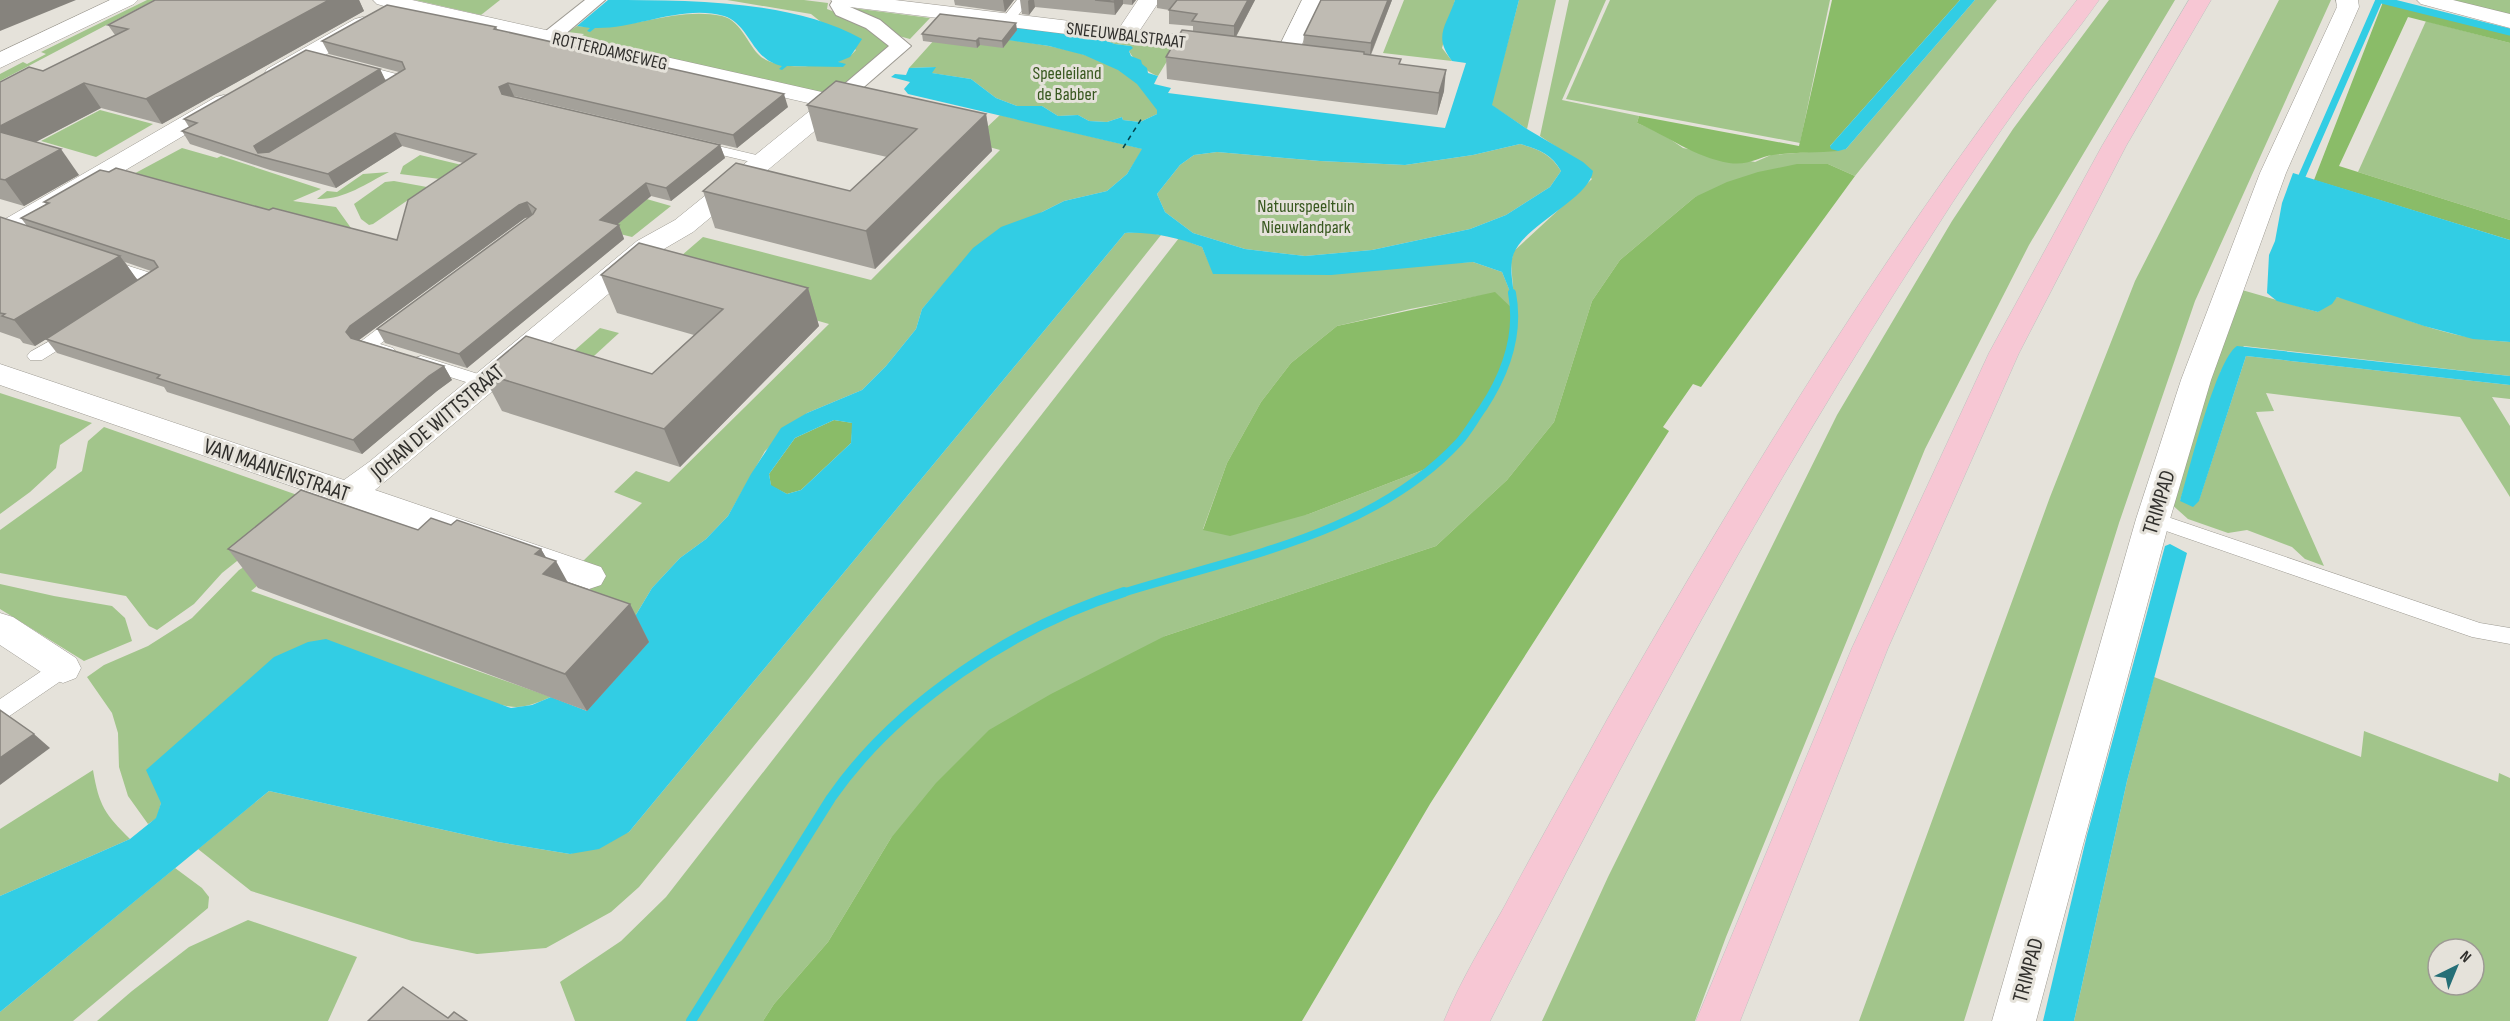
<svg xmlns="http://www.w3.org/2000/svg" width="2510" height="1021" font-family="'Sofia Sans Condensed',sans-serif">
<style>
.green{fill:#a2c58b;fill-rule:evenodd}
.forest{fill:#8abc68}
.water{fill:#32cde4;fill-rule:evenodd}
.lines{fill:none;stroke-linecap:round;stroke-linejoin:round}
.stream-far2{stroke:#32cde4;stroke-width:7}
.stream-far1{stroke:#32cde4;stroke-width:8}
.stream{stroke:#32cde4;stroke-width:10}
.ferry{stroke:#00454f;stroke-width:1.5;stroke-dasharray:5 4.5;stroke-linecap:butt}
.service-casing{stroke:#9d9a92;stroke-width:1}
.pedestrian-casing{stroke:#9d9a92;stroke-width:2}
.minor-casing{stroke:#9d9a92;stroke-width:1}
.tertiary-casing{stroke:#9d9a92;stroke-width:1}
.motorway-casing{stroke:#c1c1c0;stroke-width:1}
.service{fill:#fff;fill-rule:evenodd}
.pedestrian{fill:#fff;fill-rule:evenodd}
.minor{fill:#fff;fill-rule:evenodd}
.tertiary{fill:#fff;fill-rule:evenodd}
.motorway{fill:#f7c7d4;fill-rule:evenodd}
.wall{fill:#a4a19a;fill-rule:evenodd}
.shaded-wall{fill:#86837d}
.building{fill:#bfbbb3;stroke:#86837d;stroke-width:1.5}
.labels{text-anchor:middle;stroke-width:6;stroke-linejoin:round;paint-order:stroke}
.far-street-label{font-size:18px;fill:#302f2c;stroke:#e5e2da}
.far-park-label{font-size:18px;fill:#38581f;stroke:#e5e2da}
.street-label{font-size:22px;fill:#302f2c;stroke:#e5e2da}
</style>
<rect width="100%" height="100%" fill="#e5e2da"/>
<g class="green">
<polygon points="147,0 154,0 0,81 0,74 23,62 27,64 46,54 41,52"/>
<polygon points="415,0 500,0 481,15"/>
<path d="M727,0H804L828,3L827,9L856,20L890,46L842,89L820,92L578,39L584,34L568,32L577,26C626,33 674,6 722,16C744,21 749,52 766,60C792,72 817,62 843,67L837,62L850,56L856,50L811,14Z"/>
<polygon points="1404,0 1455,0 1442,48 1452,61 1383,53"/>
<polygon points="1519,0 1556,0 1527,129 1491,105"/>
<path d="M1569,0H1606L1562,100L1639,116L1637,123L1661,133L1683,148L1755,162L1771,155L1846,149L1975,0H1997L1855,176L1828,164L1695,197L1620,260L1592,301L1554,422L1507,480L1436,546L1165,636L891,838L828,942L774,1004L763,1021H575L560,982L621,941L666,897L1179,238L1202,247L1214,274L1473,262L1502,272L1514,301L1511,262L1514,251L1592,179L1558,148L1540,136ZM1495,293L1451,454L1428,468L1309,514L1203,529L1227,463L1261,402L1291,363L1337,326L1410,309Z"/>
<polygon points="1610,0 1830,0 1800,143 1566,99"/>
<polygon points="2109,0 2175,0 2029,245 1925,449 1726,937 1695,1021 1542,1021 1608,877 1837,415 1952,221 2013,129"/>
<polygon points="2279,0 2331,0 2195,301 2119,523 1964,1021 1859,1021 2050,497 2135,281"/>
<polygon points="2437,0 2510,0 2510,18"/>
<polygon points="852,8 930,18 910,39 895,35 882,22"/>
<polygon points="2426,21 2510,43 2510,220 2358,172"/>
<path d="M972,35C1021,42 1101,47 1138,84C1145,92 1151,101 1158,110L1157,114L1140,122L1123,120L1122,117L1107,122L1089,121L1078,115L1058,116L1042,106H1017L996,98L971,79L931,73L935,67L909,68L936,38Z"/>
<path d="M1098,38L1175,48L1158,76C1148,73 1134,61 1129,51L1131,46L1115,44Z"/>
<polygon points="100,110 153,124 96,157 41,141"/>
<polygon points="1000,115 1143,149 1127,174 1107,191 1064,201 1042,212 940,288 922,309 916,329 886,366 862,390 807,413 765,451 728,516 706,539 680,558 652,588 625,633 576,607 600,577 577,567 642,503 614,492 636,471 669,482 829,324 659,275 703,237 871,280 1000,150 971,142"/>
<path d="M1520,144C1538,149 1551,154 1561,171L1550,187L1506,215L1470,229L1372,250L1305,256L1245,249L1193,233L1165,212L1157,194L1180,165L1194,155L1217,152L1320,161L1405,165L1473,155Z"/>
<polygon points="182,148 217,158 221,156 321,189 293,201 336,207 356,235 128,177"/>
<polygon points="420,155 575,192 591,183 671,206 632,237 444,190 440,179 400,174 403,166"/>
<path d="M389,172C365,184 344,200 317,199L327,191L337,192L363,174Z"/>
<polygon points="394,181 427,187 373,224 369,225 361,219 354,204 385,182"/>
<polygon points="1145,232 1161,235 806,682 639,887 611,912 546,948 477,954 412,941 251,891 198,849 269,791 498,842 570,854 629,832 1125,233"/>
<path d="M2242,290L2318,312L2337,297C2366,302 2394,316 2422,325C2451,335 2479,340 2510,342V376L2244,346L2221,371L2180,501L2199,500L2246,356L2510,385V399L2492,397L2510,426V497L2460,417L2266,393L2274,411L2256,412L2324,566L2305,559L2292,547L2247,530L2228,533L2188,519L2169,502Z"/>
<polygon points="600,328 619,333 570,378 550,372"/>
<polygon points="0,393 92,423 60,445 56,468 30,492 0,514"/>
<polygon points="104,427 337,509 242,557 222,573 194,604 157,630 149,626 126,596 0,573 0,530 82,471 88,441"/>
<path d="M332,522L251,591L551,697C523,709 516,710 487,701L161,803L157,818L148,824L128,796L119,767L118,733L112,713L87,677L104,665L148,646L192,618L239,570L311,526Z"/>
<polygon points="0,584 54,596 112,606 125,618 132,641 84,661 0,609"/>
<path d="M2154,677L2361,757L2364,731L2498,782L2499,773L2510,778V1021H2074L2127,781ZM2438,949H2474V985H2438Z"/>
<path d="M93,770C99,806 105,814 130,839L0,896V829Z"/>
<polygon points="175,868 202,888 209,897 208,908 73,1021 0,1021 0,1012"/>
<polygon points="248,920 357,957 328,1021 97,1021 132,991 189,947"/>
</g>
<g class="forest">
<path d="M1832,0H1960L1830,146L1838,151C1817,153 1794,152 1773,155C1758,157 1749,166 1729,163C1694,157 1668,136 1637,123L1639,116L1799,146Z"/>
<polygon points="2383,2 2510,34 2510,43 2408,17 2339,166 2510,220 2510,240 2314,180"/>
<polygon points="1797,164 1828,164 1855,176 1701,387 1693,384 1663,427 1669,431 1430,804 1302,1021 763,1021 774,1004 828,942 891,838 936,783 989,730 1051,694 1165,636 1436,546 1507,480 1554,422 1592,301 1620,260 1695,197 1727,182 1758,172"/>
<polygon points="1495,292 1517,313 1509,352 1493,393 1451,454 1428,468 1309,514 1230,536 1203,530 1227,463 1261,402 1291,363 1337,326"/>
<polygon points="834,420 853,423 851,443 801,490 787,494 771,486 769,474 795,438"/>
</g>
<g class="water">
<path d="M608,0C690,0 792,0 862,39L850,57L838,62L846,64L843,67L787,66L782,70L779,69L782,66C751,60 750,24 724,16C682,4 637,29 595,28L590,32L587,31L590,28L577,26Z"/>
<path d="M1455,0H1519L1492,105L1527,129L1583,162L1593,171C1590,198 1525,225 1514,253C1508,267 1514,288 1515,304L1502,272L1473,262L1331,275L1213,274L1202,247C1176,237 1152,232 1125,233L629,832L599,849L570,854L498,842L269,791L0,1012V896L130,839L156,818L161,803L146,770L274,657L308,642L326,639L511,708L532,705L551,697L587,711L625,633L652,588L680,558L706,539L728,516L751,474L781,428L807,413L862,390L886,366L916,329L922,309L973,248L1001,227L1042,212L1064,201L1107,191L1127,174L1142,149L908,94L904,89L910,82L891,77L895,74L906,75L909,68L936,67L932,73L971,79L996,98L1017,106H1042L1058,116L1078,115L1089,121L1107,122L1122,117L1123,120L1140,122L1157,114V110L1137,84L1118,70L1084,55L1049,46L972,35L953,19L1098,38L1115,44L1131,46L1133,48L1129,51L1131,56L1141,60L1142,64L1147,68L1148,73L1158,76L1154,84L1171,88L1168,93L1445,128L1466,63L1452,61C1433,36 1446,27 1455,0ZM1520,144C1538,149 1552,154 1561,171L1550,187L1506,215L1470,229L1372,250L1305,256L1245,249L1193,233L1165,212L1157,194L1180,165L1194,155L1217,152L1320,161L1405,165L1473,155ZM834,420L852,423L851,443L801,490L787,494L771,485L769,474L795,438Z"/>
<polygon points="1960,0 1975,0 1846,149 1838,151 1831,149 1830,146"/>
<polygon points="2293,173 2510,240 2510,342 2473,339 2424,326 2337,297 2332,304 2318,312 2277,301 2267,293 2269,255 2275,241 2282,203"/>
<path d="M2237,346L2510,376V385L2246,356L2199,501L2193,507L2180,501C2189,472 2216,359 2237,346Z"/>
<polygon points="2170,544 2187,553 2127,781 2074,1021 2043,1021 2087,835 2165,546"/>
</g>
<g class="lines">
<g class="stream-far2">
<polyline points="2382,0 2510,32"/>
<polyline points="2302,176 2379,0"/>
</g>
<path class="stream-far1" d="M1119,594C1236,557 1372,536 1459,442C1468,432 1475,419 1483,408C1506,373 1520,335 1512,293"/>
<path class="stream" d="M691,1021L831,798C897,703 1015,626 1124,592"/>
<polyline class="ferry" points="1123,148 1142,118"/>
<defs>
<g id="service">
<polygon points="1017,0 1030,0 1012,23 1002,23 1001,20"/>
<polygon points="358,64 408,77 410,80 396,90 386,90 384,87 391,81 353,71 351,68"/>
<polygon points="697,141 769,158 771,161 764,165 692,148 690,145"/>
<polygon points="107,259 163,277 165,280 155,289 143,289 141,285 144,281 101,267 99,264 101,261"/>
<polygon points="402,314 408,315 410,319 408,323 380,344 393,348 396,352 393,356 387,358 360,350 357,346 360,342 396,315"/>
<polygon points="73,328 79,329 82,333 79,337 42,360 30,360 27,356 30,352"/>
<polygon points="421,356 491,378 494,382 491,386 485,388 415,366 412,362 415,358"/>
<polygon points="2153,512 2480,623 2510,628 2510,644 2472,637 2146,524 2143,519 2146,514"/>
<polygon points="63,659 71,662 74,668 71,674 8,717 0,720 0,699 55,662"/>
</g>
<g id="pedestrian">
<polygon points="585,0 605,0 556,42 542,42 539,38 542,34"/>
<polygon points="833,0 851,0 848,5 850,7 880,20 911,46 842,106 828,106 825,102 828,98 889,46 866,28 836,15 830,5"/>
</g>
<g id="minor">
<polygon points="373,0 412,0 835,95 860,96 864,101 860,106 841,109 693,232 657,253 375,490 601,567 606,576 601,585 589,589 577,585 0,385 0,364 344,480 369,462 637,241 675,220 817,105 384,6 377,4"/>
<polygon points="831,0 895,0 1120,27 1138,0 1160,0 1140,30 1220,39 1228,41 1231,46 1228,51 1220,53 842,6 835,4"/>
<polygon points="1302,0 1324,0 1294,60 1286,62 1278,60 1275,55"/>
<polygon points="2336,0 2358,0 2359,7 2286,173 2211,380 2170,519 2036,1021 1992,1021 2136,519 2181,380 2260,173 2337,7"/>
<polygon points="2417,0 2453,0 2510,14 2510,28 2421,4"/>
<polygon points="363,17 371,19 374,24 371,29 283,79 275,81 267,79 264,74 267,69 355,19"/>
<polygon points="224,95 232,97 236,102 232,107 9,239 0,241 0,222 216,97"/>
<polygon points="0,613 13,617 76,658 81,668 76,678 63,683 50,678 0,645"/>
</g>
<polygon id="tertiary" points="110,0 138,0 134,4 0,68 0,52"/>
<g id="motorway">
<path d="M2077,0H2099C2076,33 2050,63 2026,95C1992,142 1960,190 1929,239C1766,490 1625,754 1490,1021H1444C1460,982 1482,946 1503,909C1537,845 1573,782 1608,718C1749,470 1900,225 2077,0Z"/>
<polygon points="2189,0 2211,0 2126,146 2019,353 1888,648 1740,1021 1696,1021 1852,648 1989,353 2102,146"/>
</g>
</defs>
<use href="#service" class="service-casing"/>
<use href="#pedestrian" class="pedestrian-casing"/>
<use href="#minor" class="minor-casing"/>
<use href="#tertiary" class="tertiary-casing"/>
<use href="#motorway" class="motorway-casing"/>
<use href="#service" class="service"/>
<use href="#pedestrian" class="pedestrian"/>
<use href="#minor" class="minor"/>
<use href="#tertiary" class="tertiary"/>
<use href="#motorway" class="motorway"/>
</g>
<g class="wall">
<polygon points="155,0 359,0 364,11 162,124 101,108 35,142 79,175 24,206 0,199 0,82 43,71 115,35 108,25"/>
<polygon points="954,0 1014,0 1005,12 955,5"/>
<polygon points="1020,0 1136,0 1132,5 1123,4 1115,15 1035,7 1029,15 1022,14"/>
<polygon points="1157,0 1255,0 1236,37 1303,45 1304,35 1392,0 1371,55 1401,64 1444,91 1437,115 1167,79 1166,57 1193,31 1193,26 1169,24 1169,10 1157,8"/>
<path d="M496,27L498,30L788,107L737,148L514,96H512L720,145L725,158L671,201L651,196L617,225H619L624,239L467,368L385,343L377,329L529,217L525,218L359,340L444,366L452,380L437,391L362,454L167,392L164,387L57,353L46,339L35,346L23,343L20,339L0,332V217L27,226L21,218L46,204L44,202L269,210L397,240L463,163L402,146L336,188L270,170L190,144L182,131L189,127L184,119L380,69L386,81L399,72L329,54L322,41ZM125,262L151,271L137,280Z"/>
<polygon points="1017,30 1003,48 980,45 977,48 923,41 922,34"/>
<polygon points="807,105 986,114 992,151 875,269 715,228 703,191 850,191 887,157 817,141"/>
<polygon points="601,275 808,288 819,326 680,467 502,411 482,373 652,374 694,335 617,313"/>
<polygon points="451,525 541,549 546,558 567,582 630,604 649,642 587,711 258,588 228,549 418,530"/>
</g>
<g class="shaded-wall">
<polygon points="0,0 76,0 0,31"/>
<polygon points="329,0 359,0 364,11 162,124 146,99"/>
<polygon points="1003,0 1014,0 1005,12"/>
<polygon points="1029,0 1034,0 1035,7 1029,15 1028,1"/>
<polygon points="1115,0 1123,0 1123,4 1115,15 1114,2"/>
<polygon points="1132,0 1136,0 1132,5"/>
<polygon points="1248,0 1255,0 1234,40 1234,26"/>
<polygon points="1388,0 1392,0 1370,56 1371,43"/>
<polygon points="1016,23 1017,30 1003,48 1002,41"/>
<polygon points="979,38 980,45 977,48 976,41"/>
<polygon points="380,69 386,82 265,158 260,156 254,146"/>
<polygon points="1446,70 1444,91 1437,115 1439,93"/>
<polygon points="84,83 101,108 11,155 0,140 0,126"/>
<polygon points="508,83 514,96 505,100 499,87"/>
<polygon points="784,94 788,107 737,148 733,135"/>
<polygon points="986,114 992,151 875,269 866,231"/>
<polygon points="395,133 402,146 336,188 328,174"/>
<polygon points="720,145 725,158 671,201 666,188"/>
<polygon points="61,149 79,175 24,206 5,180"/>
<polygon points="646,183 651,196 606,234 600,220"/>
<polygon points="527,202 533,216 525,218 359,340 355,346 346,332 350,326 519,205"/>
<polygon points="619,225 624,239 467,368 459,354"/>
<polygon points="120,256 139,282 35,346 14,320"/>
<polygon points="808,288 819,326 680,467 664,429"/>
<polygon points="444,366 452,380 437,391 362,454 353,440 429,376"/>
<polygon points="541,549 551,566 556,561 577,599 543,574 535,554"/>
<polygon points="630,604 649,642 587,711 565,674"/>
<polygon points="34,734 50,748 0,785 0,758"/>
</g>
<g class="building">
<polygon points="155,0 329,0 146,99 84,83 0,126 0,82 29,67 43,71 128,29 108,25"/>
<polygon points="1095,0 1115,0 1114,2"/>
<polygon points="1177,0 1248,0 1234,26 1192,21 1197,14 1169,10"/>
<polygon points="1321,0 1388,0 1371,43 1304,35"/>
<polygon points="387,5 496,27 494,29 784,94 733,135 508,83 499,87 502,94 720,145 666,188 646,183 600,220 619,225 459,354 377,329 533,214 536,209 527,202 519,205 350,326 346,332 351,338 444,366 429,376 353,440 157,378 160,375 46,339 158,267 154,261 21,218 49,203 44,202 100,170 109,172 116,168 269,210 273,208 397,240 408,200 476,154 395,133 328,174 262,157 182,131 197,123 184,119 306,50 380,69 254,146 258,153 269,152 405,69 402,62 322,41"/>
<polygon points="940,14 1016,23 1002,41 979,38 976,41 922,34"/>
<polygon points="1182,30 1364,52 1364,54 1401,59 1399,64 1446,70 1439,93 1166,57"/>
<polygon points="836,81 986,114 866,231 703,191 736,163 850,191 917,129 807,105"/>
<polygon points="0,132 61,149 5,180 0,179"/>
<polygon points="0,217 120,256 14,320 2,316 5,314 0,313"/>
<polygon points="639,243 808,288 664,429 482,373 526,336 652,374 723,309 601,275"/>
<polygon points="301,490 418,530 431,518 451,525 457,520 541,549 535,554 556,561 543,574 630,604 565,674 228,549"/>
<polygon points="0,710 34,734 0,758"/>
<polygon points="403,987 448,1018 454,1012 467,1021 368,1021"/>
</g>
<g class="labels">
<g class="far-street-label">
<text transform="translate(1126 35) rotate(7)" y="6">SNEEUWBALSTRAAT</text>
<text transform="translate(610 51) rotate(13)" y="6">ROTTERDAMSEWEG</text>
</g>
<g class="far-park-label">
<text x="1067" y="79">Speeleiland<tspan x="1067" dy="21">de Babber</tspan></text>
<text x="1306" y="212">Natuurspeeltuin<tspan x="1306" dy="21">Nieuwlandpark</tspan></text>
</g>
<g class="street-label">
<text transform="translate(437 421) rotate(-40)" y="8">JOHAN DE WITTSTRAAT</text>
<text transform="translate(277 469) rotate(19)" y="8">VAN MAANENSTRAAT</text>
<text transform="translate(2158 502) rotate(-73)" y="8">TRIMPAD</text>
<text transform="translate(2027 970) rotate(-75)" y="8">TRIMPAD</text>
</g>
</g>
<g transform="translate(2456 967) rotate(43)"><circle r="28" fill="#e5e2da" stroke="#9d9a94" stroke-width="1.5"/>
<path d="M0-4.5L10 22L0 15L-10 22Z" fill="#256f77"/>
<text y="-9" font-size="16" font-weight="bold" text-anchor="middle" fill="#302f2c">N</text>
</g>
</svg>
